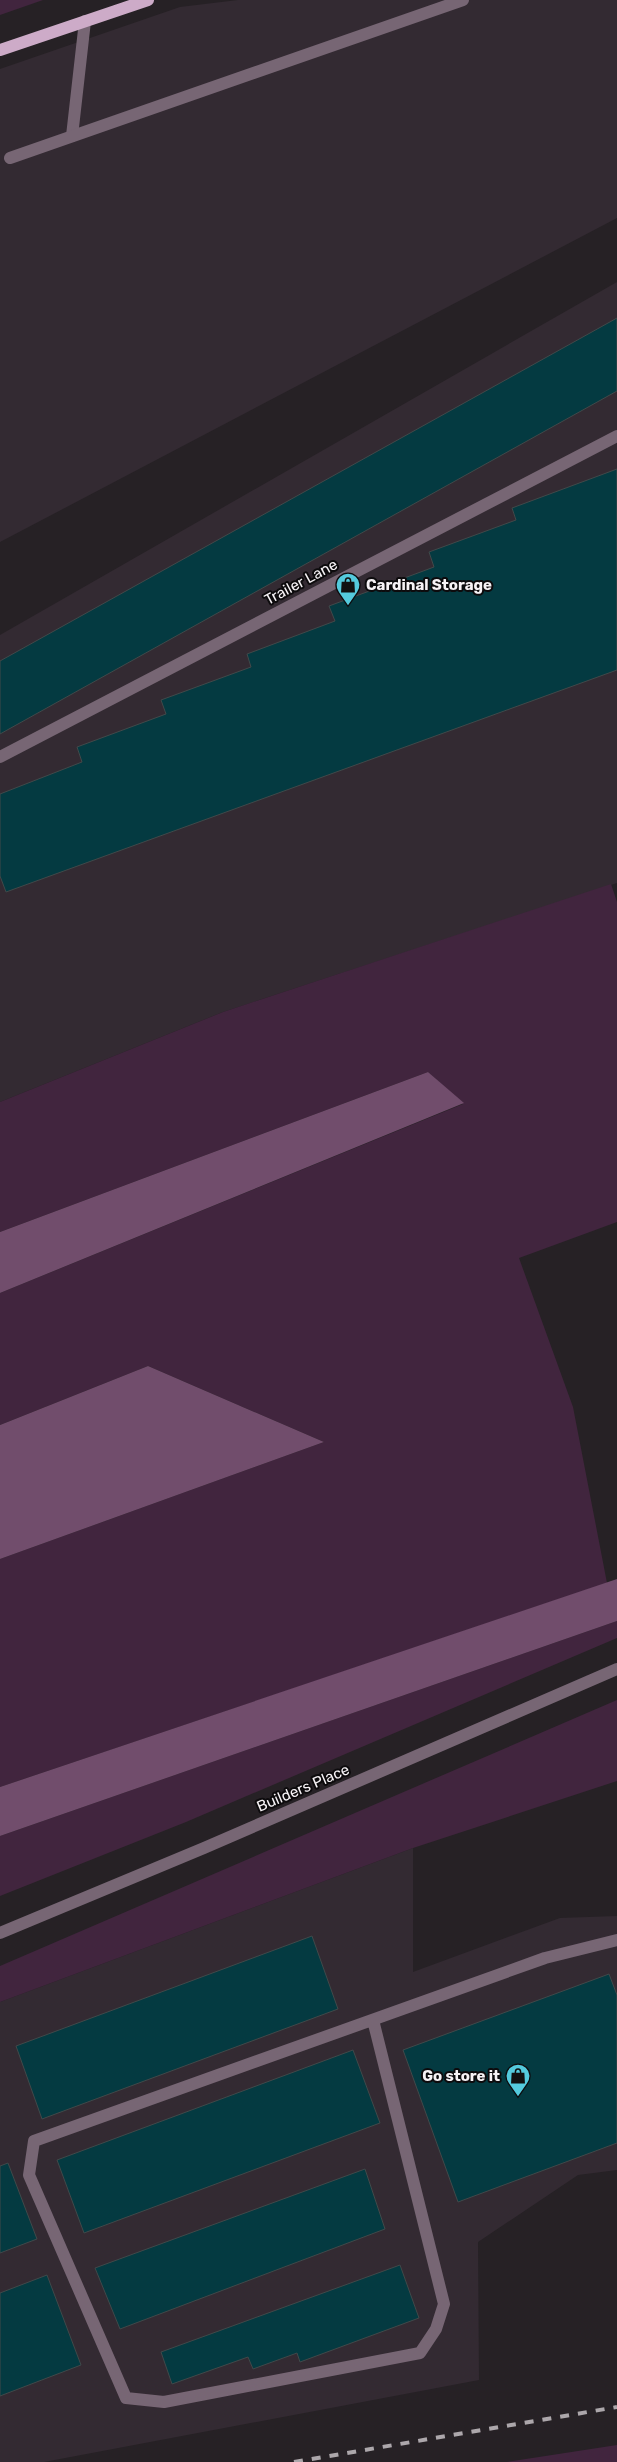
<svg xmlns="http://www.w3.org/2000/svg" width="617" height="2462" font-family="Rubik,sans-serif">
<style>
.built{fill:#332a32}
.green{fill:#41253e}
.forest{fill:#714d6c}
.building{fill:#043a41;stroke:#41494a}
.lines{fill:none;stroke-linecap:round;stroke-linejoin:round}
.lane{stroke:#776674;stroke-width:12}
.street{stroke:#776674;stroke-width:12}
.primary{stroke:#cdabc8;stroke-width:12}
.rail{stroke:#aca7ab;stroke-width:4;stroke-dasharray:9 9;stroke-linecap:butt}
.labels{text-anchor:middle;stroke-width:4;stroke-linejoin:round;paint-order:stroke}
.street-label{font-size:15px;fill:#f7f3f6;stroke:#0d0b0d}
.poi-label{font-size:15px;font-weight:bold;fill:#f7f3f6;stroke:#0d0b0d;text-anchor:start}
</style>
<rect width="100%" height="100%" fill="#262125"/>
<g class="built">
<polygon points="238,0 617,0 617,218 0,542 0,69 180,7"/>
<polygon points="617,282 617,883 223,1012 0,1102 0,635"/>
<polygon points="413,1848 413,1972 560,1918 617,1916 617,2170 578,2175 478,2242 479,2380 44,2462 0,2462 0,2002"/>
</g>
<g class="green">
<polygon points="0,0 43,0 0,15"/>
<polygon points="611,884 617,902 617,1222 519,1258 573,1407 607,1583 0,1787 0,1559 324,1442 148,1366 0,1425 0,1293 463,1104 428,1072 0,1232 0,1102 223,1012"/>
<polygon points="617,1621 617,1638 186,1822 0,1896 0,1836"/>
<polygon points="617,1700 617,1781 413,1848 0,2002 0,1966"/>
<polygon points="617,2445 617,2462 507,2462"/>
</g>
<g class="forest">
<polygon points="428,1072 464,1103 0,1293 0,1232"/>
<polygon points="148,1366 324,1442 0,1559 0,1425"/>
<polygon points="617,1579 617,1621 0,1836 0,1787"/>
</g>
<g class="building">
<polygon points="617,318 617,391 0,734 0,661"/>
<polygon points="617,469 617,670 6,892 0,876 0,794 82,762 77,747 166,714 161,700 251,667 247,654 335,621 329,606 434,567 429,552 516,520 512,508"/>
<polygon points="312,1936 338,2009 42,2119 16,2046"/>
<polygon points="609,1974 617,1995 617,2143 458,2202 403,2050"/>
<polygon points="353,2050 380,2123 84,2233 57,2160"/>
<polygon points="8,2163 37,2239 0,2253 0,2166"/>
<polygon points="365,2169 385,2229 120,2329 95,2268"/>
<polygon points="400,2265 419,2318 300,2362 297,2353 253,2369 248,2357 172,2384 161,2352"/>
<polygon points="47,2275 81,2365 0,2396 0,2293"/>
</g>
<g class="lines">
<g class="lane">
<polyline points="72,136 85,21"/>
<polyline points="10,158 463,0"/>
<polyline points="0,757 617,436"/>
<polyline points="373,2020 444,2304 436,2329 420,2353 164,2402 126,2398 29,2175 34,2141 545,1958 617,1940"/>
</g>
<polyline class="street" points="0,1933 204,1848 617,1669"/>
<polyline class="primary" points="0,50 148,0"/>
<polyline class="rail" points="294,2462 617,2407"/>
</g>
<defs>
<symbol id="shop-pin" viewBox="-11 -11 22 30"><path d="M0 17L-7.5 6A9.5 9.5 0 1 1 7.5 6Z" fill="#54cadd" stroke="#0d0b0d"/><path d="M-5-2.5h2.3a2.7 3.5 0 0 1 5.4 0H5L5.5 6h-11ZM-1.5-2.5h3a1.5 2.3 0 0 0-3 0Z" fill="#111"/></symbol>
</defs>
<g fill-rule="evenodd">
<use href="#shop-pin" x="334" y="571" width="28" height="38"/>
<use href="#shop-pin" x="504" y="2062" width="28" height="38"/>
</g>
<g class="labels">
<g class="street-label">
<text transform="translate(301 582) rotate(-28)" y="5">Trailer Lane</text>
<text transform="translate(303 1788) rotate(-23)" y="5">Builders Place</text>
</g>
<g class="poi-label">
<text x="366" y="590">Cardinal Storage</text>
<text x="500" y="2081" text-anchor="end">Go store it</text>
</g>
</g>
</svg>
